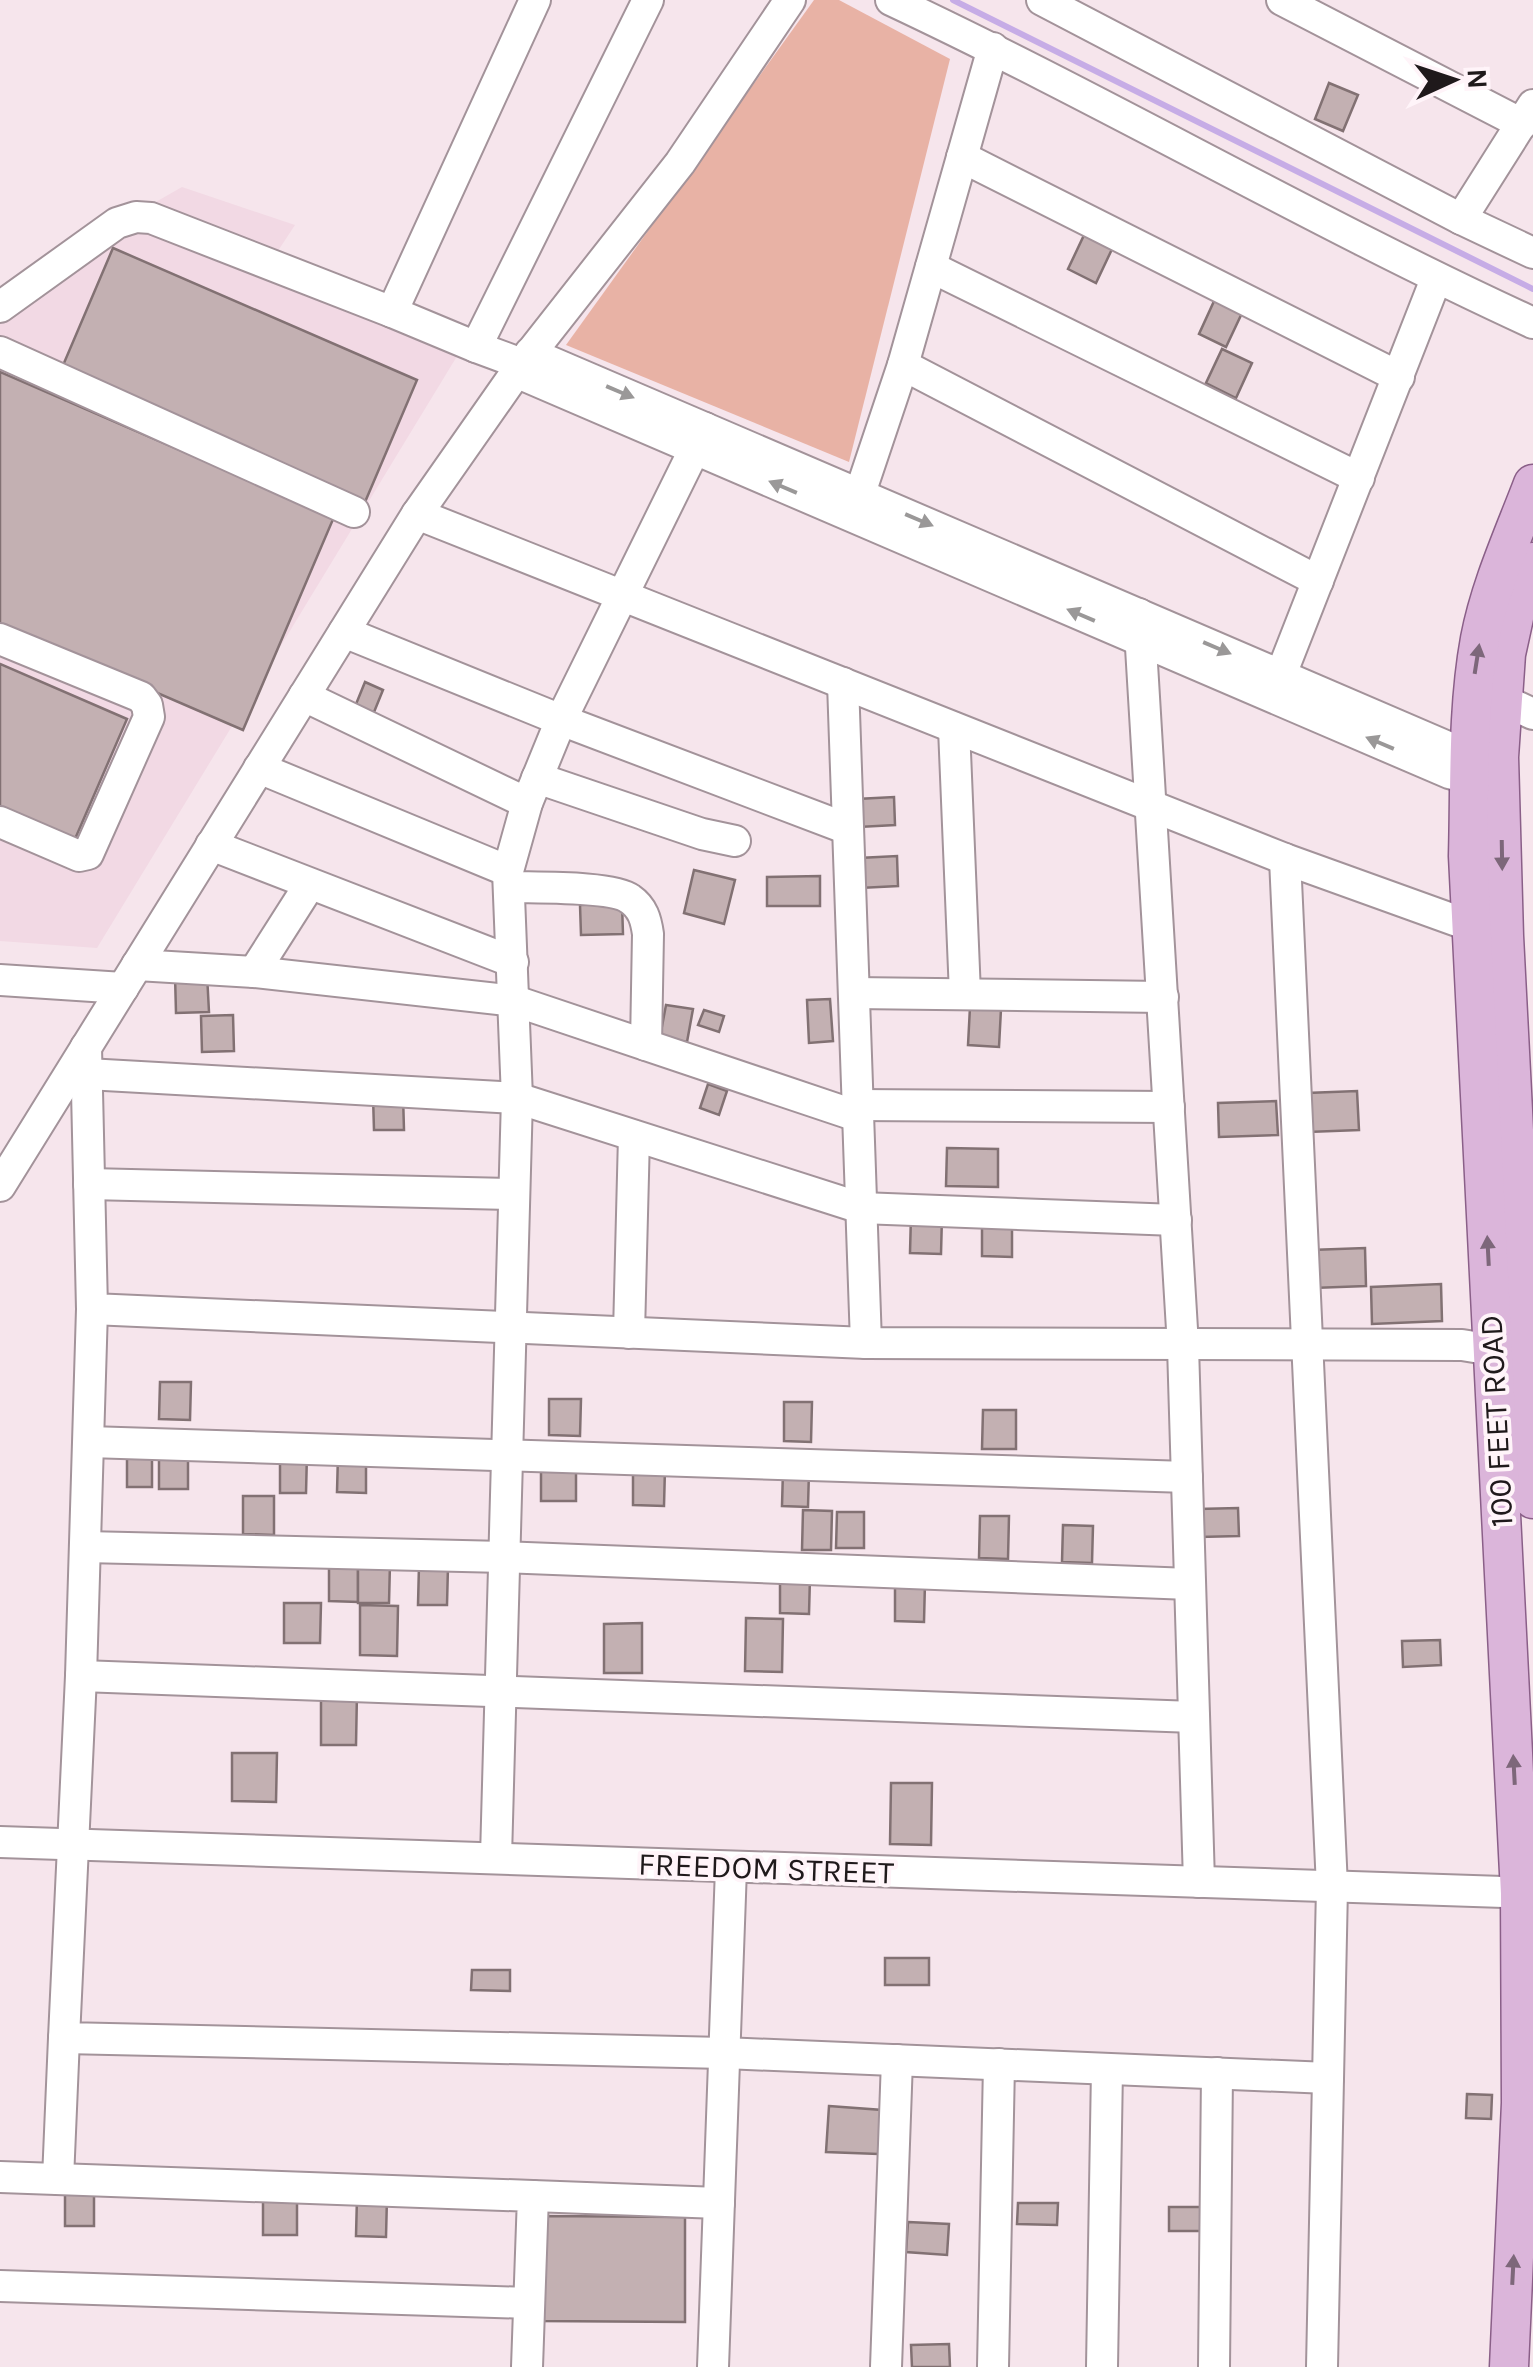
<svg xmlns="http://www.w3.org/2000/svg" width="1533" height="2367" font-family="Karla,sans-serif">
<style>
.built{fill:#f2d9e4}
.green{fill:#e8b2a5}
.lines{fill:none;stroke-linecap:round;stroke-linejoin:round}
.stream{stroke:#c6ace6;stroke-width:6}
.building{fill:#c3b0b2;stroke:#827173;stroke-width:2.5}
.minor-casing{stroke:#a3939a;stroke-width:34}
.major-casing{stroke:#8a5f88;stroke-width:41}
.minor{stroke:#fff;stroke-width:30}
.major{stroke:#dbb5da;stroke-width:38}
.oneway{fill:#9a9898}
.oneway2{fill:#7d677a}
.labels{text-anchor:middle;stroke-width:8;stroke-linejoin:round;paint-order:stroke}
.street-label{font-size:32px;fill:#1f191b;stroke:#fff4f9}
</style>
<rect width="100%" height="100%" fill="#f6e5ec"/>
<polygon class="built" points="182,187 295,225 270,263 462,348 97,948 0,941 0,291"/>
<polygon class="green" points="814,0 839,0 950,59 849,462 566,345"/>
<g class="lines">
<polyline class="stream" points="953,0 1533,289"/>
</g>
<g class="building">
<polygon points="1329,83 1358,95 1343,131 1315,119"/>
<polygon points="1085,233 1113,247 1096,283 1068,269"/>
<polygon points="113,248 417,380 365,502 61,370"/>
<polygon points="1215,299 1242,313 1226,347 1199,334"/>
<polygon points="1222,349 1252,363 1236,398 1206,383"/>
<polygon points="0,372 334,517 243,730 0,625"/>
<polygon points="0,664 127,719 75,839 0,807"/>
<polygon points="365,682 383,690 372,717 354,709"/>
<polygon points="894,797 895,825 859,827 857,799"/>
<polygon points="897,856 898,886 860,888 859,858"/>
<polygon points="694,870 735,880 724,924 684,913"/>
<polygon points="820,876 820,906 767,906 767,877"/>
<polygon points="622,903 623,934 581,935 580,905"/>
<polygon points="207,974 209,1012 176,1013 175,975"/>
<polygon points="830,999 833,1041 809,1043 807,1000"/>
<polygon points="666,1005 693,1009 687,1042 660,1037"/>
<polygon points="970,1007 1001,1009 999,1047 968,1045"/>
<polygon points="704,1010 724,1016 719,1032 698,1025"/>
<polygon points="233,1015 234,1051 202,1052 201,1016"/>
<polygon points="708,1084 727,1091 719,1115 700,1108"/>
<polygon points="1357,1091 1359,1130 1308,1132 1307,1093"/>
<polygon points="403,1095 404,1130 374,1130 373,1096"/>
<polygon points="1276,1101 1278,1135 1219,1137 1218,1103"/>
<polygon points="947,1148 998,1149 998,1187 946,1186"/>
<polygon points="911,1215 942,1216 941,1254 910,1253"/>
<polygon points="982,1223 1012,1224 1012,1257 982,1256"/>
<polygon points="1365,1248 1366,1286 1313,1288 1311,1250"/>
<polygon points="1441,1284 1442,1321 1372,1324 1371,1287"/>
<polygon points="160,1382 191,1382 190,1420 159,1419"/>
<polygon points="549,1399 581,1399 580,1436 549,1435"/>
<polygon points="784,1402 812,1402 811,1442 784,1441"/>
<polygon points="983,1410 1016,1410 1016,1449 982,1449"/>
<rect x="127" y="1452" width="25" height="35"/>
<rect x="159" y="1453" width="29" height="36"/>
<polygon points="280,1453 307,1453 306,1493 280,1493"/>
<polygon points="338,1455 366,1456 366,1493 337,1492"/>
<rect x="541" y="1465" width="35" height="36"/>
<polygon points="633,1468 665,1468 664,1506 633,1505"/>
<polygon points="783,1470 809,1471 808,1507 782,1506"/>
<polygon points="243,1496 274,1496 274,1535 243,1534"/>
<polygon points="1238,1508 1239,1536 1199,1537 1198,1509"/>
<polygon points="803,1510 832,1511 831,1550 802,1550"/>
<polygon points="837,1512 864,1512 864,1548 836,1548"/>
<polygon points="980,1516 1009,1516 1008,1559 979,1558"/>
<polygon points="1063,1525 1093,1526 1092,1563 1062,1562"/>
<polygon points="329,1562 358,1563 358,1602 329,1601"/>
<polygon points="358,1563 390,1563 389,1603 358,1603"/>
<polygon points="419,1565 448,1566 447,1605 418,1605"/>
<polygon points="780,1577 810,1577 809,1614 780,1613"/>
<polygon points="895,1582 925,1582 924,1622 895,1621"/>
<polygon points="284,1603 321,1603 320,1643 284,1643"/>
<polygon points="360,1605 398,1606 397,1656 360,1655"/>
<polygon points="746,1618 783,1619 782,1672 745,1671"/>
<polygon points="642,1623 642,1673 604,1673 604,1624"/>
<polygon points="1440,1640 1441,1665 1403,1667 1402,1641"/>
<polygon points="321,1691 357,1692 356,1745 321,1745"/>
<polygon points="232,1753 277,1753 276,1802 232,1801"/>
<polygon points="891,1783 932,1783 931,1845 890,1844"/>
<rect x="885" y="1958" width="44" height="27"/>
<polygon points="472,1970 510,1970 510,1991 471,1990"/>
<polygon points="1467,2094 1492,2095 1491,2119 1466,2118"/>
<polygon points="829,2106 882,2110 878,2154 826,2152"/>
<polygon points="65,2189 94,2190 94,2226 65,2226"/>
<polygon points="263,2196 297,2197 297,2235 263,2235"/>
<polygon points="357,2197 387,2197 386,2237 356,2236"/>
<polygon points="1018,2203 1058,2203 1057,2225 1017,2224"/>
<polygon points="1169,2207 1203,2207 1202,2231 1169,2231"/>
<polygon points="540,2216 685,2217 685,2322 539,2321"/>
<polygon points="908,2222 949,2224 947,2255 906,2252"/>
<polygon points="949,2344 950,2367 912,2367 911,2345"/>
</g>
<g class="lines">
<defs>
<g id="minor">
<path d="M891,0C1108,102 1315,223 1533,323"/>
<polyline points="1042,0 1461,219 1533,253"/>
<polyline points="1282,0 1522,124"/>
<polyline points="962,157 1399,377"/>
<polyline points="1461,219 1533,105"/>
<polyline points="931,267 1359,478"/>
<polyline points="0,307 117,223 136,217 151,218 392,312"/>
<polyline points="476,347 392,312 535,0"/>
<polyline points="0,352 354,512"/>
<polyline points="530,353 1455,750 1489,760"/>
<polyline points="522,364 476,347 648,0"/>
<polyline points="903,365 1318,581"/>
<polyline points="518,373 1449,773 1487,783"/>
<polyline points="417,514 1285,859 1471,926"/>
<polyline points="853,514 903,365 993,48"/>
<polyline points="1139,614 1183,1346 1199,1882"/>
<polyline points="344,632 561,720 848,829"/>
<polyline points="0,639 141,697 147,705 149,717 88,854 79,856 0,822"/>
<polyline points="843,683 866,1343"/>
<polyline points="1273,695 1436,279"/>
<polyline points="304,696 527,803"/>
<polyline points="1501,699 1533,714"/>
<polyline points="954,728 965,994"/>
<polyline points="259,768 508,871"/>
<polyline points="537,778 702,834 735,841"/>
<polyline points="211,845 513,962"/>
<polyline points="1285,859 1332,1887 1322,2367"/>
<path d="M509,887C535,888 613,886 630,899C643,908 646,920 648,934L646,1045"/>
<polyline points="137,965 254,972 515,1001 857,1116"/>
<polyline points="254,972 310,884"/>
<polyline points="0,980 123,988"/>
<polyline points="854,993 1163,997"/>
<polyline points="86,1047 92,1309 866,1343 1462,1345 1511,1353"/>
<polyline points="87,1074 517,1098 861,1208 1176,1220"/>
<polyline points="856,1105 1169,1107"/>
<polyline points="89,1184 514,1194"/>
<polyline points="0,1186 417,514 522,364 680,163 790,0"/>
<polyline points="92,1309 81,1676 64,2038 724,2053 1328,2078"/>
<polyline points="629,1333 634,1136"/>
<polyline points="89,1442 1187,1477"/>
<polyline points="85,1547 504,1557 1190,1584"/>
<polyline points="81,1676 1194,1717"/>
<polyline points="0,1842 1533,1893"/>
<polyline points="496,1857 517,1098 508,871 527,803 561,720 705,428"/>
<polyline points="0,2177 533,2196 527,2367"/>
<polyline points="58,2179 64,2038"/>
<polyline points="533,2196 719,2203"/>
<polyline points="0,2286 529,2303"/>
<polyline points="713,2367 731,1868"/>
<polyline points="886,2367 897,2060"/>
<polyline points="993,2367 999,2064"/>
<polyline points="1102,2367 1107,2069"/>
<polyline points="1214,2367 1217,2073"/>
</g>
<g id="major">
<polyline points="1533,562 1515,613 1506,654 1499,757 1504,936 1533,1499"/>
<path d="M1509,2367L1521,2103L1520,1893L1468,856C1470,784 1467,710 1480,639C1490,586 1514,534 1533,484"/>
</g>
</defs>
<use href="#minor" class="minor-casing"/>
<use href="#major" class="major-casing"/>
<use href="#minor" class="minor"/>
<use href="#major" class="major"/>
</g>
<defs><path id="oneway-solid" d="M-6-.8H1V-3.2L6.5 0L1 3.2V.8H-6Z" transform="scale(2.5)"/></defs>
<g class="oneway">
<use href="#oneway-solid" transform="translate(620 392) rotate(23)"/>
<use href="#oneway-solid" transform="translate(783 487) rotate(-157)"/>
<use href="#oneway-solid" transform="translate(919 520) rotate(23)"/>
<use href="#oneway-solid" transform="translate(1081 615) rotate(-157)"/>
<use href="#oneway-solid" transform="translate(1217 648) rotate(23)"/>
<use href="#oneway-solid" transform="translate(1380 743) rotate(-157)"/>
</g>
<g class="oneway2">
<use href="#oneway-solid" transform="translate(1477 659) rotate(-81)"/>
<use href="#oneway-solid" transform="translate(1502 855) rotate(89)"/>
<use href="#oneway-solid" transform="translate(1488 1251) rotate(-93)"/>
<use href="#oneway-solid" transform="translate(1514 1770) rotate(-93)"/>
<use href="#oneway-solid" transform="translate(1513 2270) rotate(-87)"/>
</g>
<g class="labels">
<g class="street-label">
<text transform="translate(1496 1421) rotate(-93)" y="11">100 FEET ROAD</text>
<text transform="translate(766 1868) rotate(2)" y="11">FREEDOM STREET</text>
</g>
</g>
<g transform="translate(1453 80) rotate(87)" stroke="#fff4f9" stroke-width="8" paint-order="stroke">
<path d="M0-8L18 38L0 25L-18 38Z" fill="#1f191b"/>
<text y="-15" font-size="28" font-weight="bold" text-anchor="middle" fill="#1f191b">N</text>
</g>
</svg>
